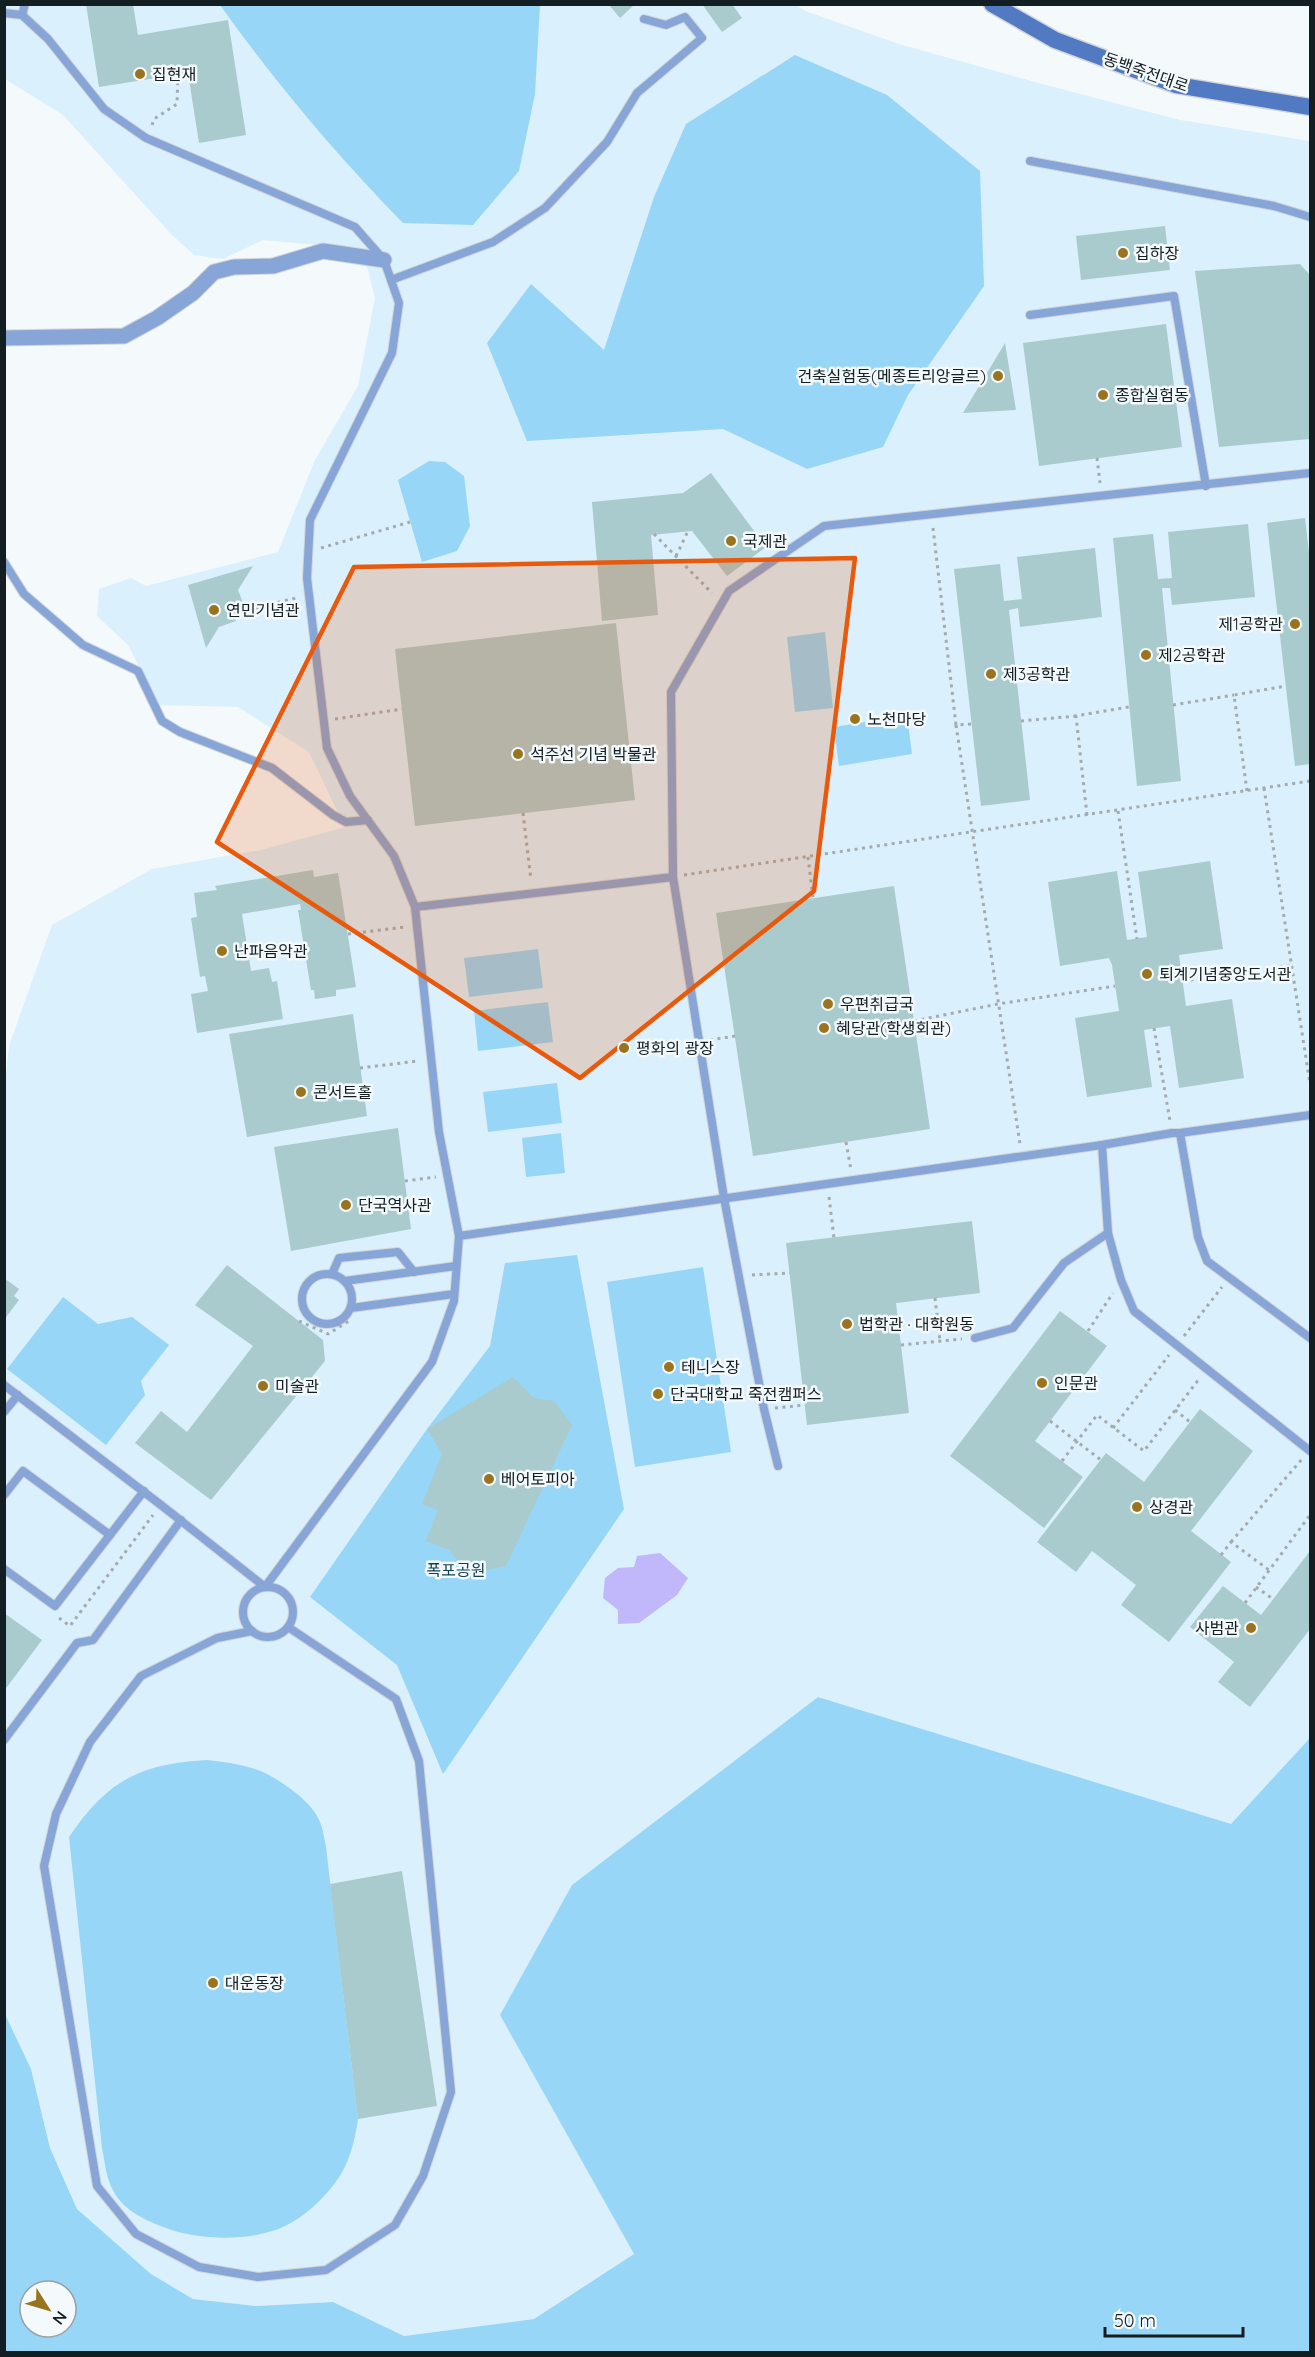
<svg xmlns="http://www.w3.org/2000/svg" width="1315" height="2357" font-family="Quicksand,'Noto Sans KR',sans-serif">
<style>
.built{fill:#daf0fc}
.green{fill:#97d6f7;fill-rule:evenodd}
.water{fill:#c1b7fb}
.building{fill:#a9cbcd}
.lines{fill:none;stroke-linecap:round;stroke-linejoin:round}
.service-casing{stroke:#d0d6d9;stroke-width:10}
.minor-casing{stroke:#d0d6d9;stroke-width:17}
.secondary-casing{stroke:#d0d6d9;stroke-width:19}
.path{stroke:#a4abaf;stroke-width:3;stroke-dasharray:3 4.5;stroke-linecap:butt}
.service{stroke:#87a5d7;stroke-width:8}
.minor{stroke:#87a5d7;stroke-width:15}
.secondary{stroke:#517ac3;stroke-width:16}
.marked{fill:#e8590c;fill-opacity:0.2;stroke:#e8590c;stroke-width:4.5;stroke-linejoin:round}
.poi-dot{fill:#9a731f;stroke:#f4f9fc;stroke-width:2}
.labels{text-anchor:middle;stroke-width:5;stroke-linejoin:round;paint-order:stroke}
.street-label{font-size:16px;fill:#131e23;stroke:#f4f9fc}
.poi-label{font-size:16px;fill:#131e23;stroke:#f4f9fc;text-anchor:start}
.park-label{font-size:16px;fill:#113f53;stroke:#f4f9fc}
</style>
<rect width="100%" height="100%" fill="#f4f9fc"/>
<polygon class="built" points="4,5 795,5 808,12 899,44 1046,85 1180,120 1310,141 1310,1779 1232,1825 818,1697 572,1885 501,2015 634,2254 534,2319 404,2336 333,2302 257,2306 193,2299 151,2274 77,2209 50,2148 31,2069 5,2014 4,1092 9,1046 52,925 152,869 261,850 345,827 309,752 238,707 159,705 128,645 97,616 99,589 131,578 146,586 278,552 315,460 358,386 375,298 367,267 329,246 263,240 223,259 194,255 172,235 63,115 5,79"/>
<g class="green">
<path d="M220,5H540L535,94L519,171L473,225L403,223C336,155 275,82 220,5Z"/>
<polygon points="795,55 887,95 980,171 984,286 908,395 883,447 807,469 723,429 527,441 487,343 531,284 604,350 654,197 686,124"/>
<polygon points="429,461 445,462 464,476 470,526 457,551 422,562 398,480"/>
<polygon points="825,632 833,708 795,712 787,637"/>
<polygon points="907,715 912,754 839,766 834,727"/>
<polygon points="538,949 543,988 469,997 464,958"/>
<polygon points="548,1002 553,1042 478,1051 474,1011"/>
<polygon points="557,1083 562,1123 488,1132 483,1092"/>
<polygon points="561,1133 565,1173 526,1177 522,1138"/>
<polygon points="577,1255 624,1509 443,1774 397,1665 310,1597 427,1429 490,1346 505,1263"/>
<polygon points="703,1267 731,1452 635,1467 607,1282"/>
<polygon points="63,1297 98,1324 132,1317 169,1345 141,1381 145,1395 106,1445 7,1369"/>
<path d="M818,1697L1231,1824L1310,1738V2352H5V2014L31,2069L50,2148L77,2209L151,2274L193,2299L257,2306L333,2302L404,2336L534,2319L634,2254L500,2015L572,1885ZM30,2291H66V2327H30Z"/>
<path d="M207,1760C224,1762 241,1764 258,1770C276,1777 312,1801 319,1820C323,1828 324,1838 326,1847L358,2119C355,2141 349,2165 335,2183C323,2199 305,2216 287,2225C254,2242 200,2241 166,2228C147,2221 124,2211 114,2192C106,2179 105,2162 102,2148L69,1837C107,1781 139,1764 207,1760Z"/>
</g>
<polygon class="water" points="660,1553 688,1578 677,1595 639,1623 618,1624 618,1610 603,1598 605,1578 618,1568 634,1567 637,1556"/>
<g class="building">
<polygon points="86,4 133,4 138,35 228,20 246,135 199,143 188,73 99,87"/>
<polygon points="608,4 635,4 620,18"/>
<polygon points="702,4 732,4 742,18 722,32"/>
<polygon points="1165,226 1170,270 1081,280 1076,236"/>
<polygon points="1300,264 1310,275 1310,439 1219,447 1195,271"/>
<polygon points="1166,324 1182,447 1039,466 1023,343"/>
<polygon points="1005,343 1016,410 963,413"/>
<polygon points="711,473 766,547 727,576 692,531 651,535 658,615 602,621 592,502 683,493"/>
<polygon points="1305,518 1310,561 1310,764 1295,766 1267,523"/>
<polygon points="1248,524 1255,597 1172,605 1170,588 1162,588 1181,781 1137,786 1113,538 1153,534 1158,579 1172,578 1168,532"/>
<polygon points="1095,548 1102,617 1020,627 1018,608 1009,610 1030,800 981,806 954,569 1000,564 1004,601 1022,599 1017,557"/>
<polygon points="253,566 238,590 243,603 232,607 236,621 219,627 206,648 188,585"/>
<polygon points="616,623 635,800 415,826 395,649"/>
<polygon points="1210,861 1223,949 1179,955 1186,1006 1232,999 1244,1078 1179,1088 1170,1026 1144,1030 1152,1087 1087,1097 1075,1018 1119,1011 1112,965 1109,958 1060,966 1048,882 1117,871 1127,940 1147,937 1138,872"/>
<polygon points="313,870 314,877 338,873 356,987 336,990 336,996 315,999 314,990 311,990 298,910 301,910 300,904 242,914 251,971 269,968 272,982 277,981 283,1019 197,1033 191,994 208,991 205,976 200,977 191,918 197,917 194,893 217,890 215,886"/>
<polygon points="894,886 930,1129 753,1156 716,913"/>
<polygon points="353,1014 367,1116 247,1137 229,1034"/>
<polygon points="398,1128 411,1229 291,1251 274,1147"/>
<polygon points="972,1221 980,1293 896,1303 909,1413 807,1425 786,1243"/>
<polygon points="227,1265 323,1340 325,1361 211,1500 135,1443 161,1411 187,1432 253,1346 195,1305"/>
<polygon points="4,1278 19,1289 14,1296 19,1300 4,1320"/>
<polygon points="1060,1311 1107,1346 1035,1441 1083,1477 1044,1528 950,1456"/>
<polygon points="513,1377 534,1398 554,1401 572,1425 506,1566 469,1574 449,1550 426,1541 438,1510 422,1504 442,1454 427,1429"/>
<polygon points="1200,1409 1253,1451 1191,1531 1231,1562 1169,1642 1121,1605 1136,1585 1092,1551 1076,1572 1037,1542 1106,1453 1144,1482"/>
<polygon points="1310,1551 1310,1629 1250,1707 1218,1682 1234,1662 1190,1627 1223,1586 1261,1615"/>
<polygon points="4,1613 42,1640 4,1691"/>
<polygon points="402,1871 437,2106 358,2119 330,1884"/>
</g>
<g class="lines">
<defs>
<g id="service">
<polyline points="4,13 22,15 48,39 104,109 146,138 355,227 384,260 399,303 392,353 310,520 307,578 327,748 350,796 394,856 415,907 439,1132 459,1236 454,1301 432,1362 265,1587 161,1505 4,1385"/>
<polyline points="22,15 25,4"/>
<polyline points="1030,161 1274,206 1310,217"/>
<polyline points="391,280 493,242 545,208 607,142 637,93 702,38 685,17 666,25 644,19"/>
<polyline points="1030,315 1174,296 1206,486"/>
<polyline points="4,562 24,594 83,645 138,671 162,721 180,732 272,768 333,815 346,822 368,820"/>
<polyline points="415,907 673,877"/>
<polyline points="1180,1133 1198,1237 1207,1261 1310,1338"/>
<polyline points="1102,1145 1108,1233 1121,1280 1134,1311 1310,1451"/>
<polyline points="459,1236 1102,1145 1172,1133 1180,1133 1310,1115"/>
<circle cx="327" cy="1299" r="25"/>
<polyline points="332,1274 339,1258 398,1252 414,1272"/>
<polyline points="345,1281 456,1266"/>
<polyline points="351,1308 454,1294"/>
<polyline points="975,1338 1013,1328 1064,1263 1108,1233"/>
<polyline points="4,1412 18,1395"/>
<polyline points="778,1466 764,1409 724,1198 673,877 671,692 729,591 824,526 1310,473"/>
<polyline points="4,1495 23,1471 110,1535"/>
<polyline points="4,1569 55,1606 144,1491"/>
<circle cx="268" cy="1612" r="25"/>
<polyline points="252,1631 217,1638 141,1676 90,1742 56,1814 44,1866 97,2186 136,2234 199,2267 258,2277 326,2270 395,2225 423,2176 451,2092 419,1761 396,1699 288,1627"/>
<polyline points="4,1740 77,1643 93,1640 181,1520"/>
</g>
<polyline id="minor" points="4,338 124,336 157,318 193,293 214,272 234,267 273,266 323,251 384,260"/>
<polyline id="secondary" points="992,4 1055,40 1176,85 1310,107"/>
</defs>
<use href="#service" class="service-casing"/>
<use href="#minor" class="minor-casing"/>
<use href="#secondary" class="secondary-casing"/>
<g class="path">
<polyline points="152,125 154,119 177,104 178,74"/>
<polyline points="1097,458 1100,483"/>
<polyline points="933,528 956,725"/>
<polyline points="654,534 712,593"/>
<polyline points="321,548 410,522"/>
<polyline points="676,556 688,531"/>
<polyline points="234,613 296,598"/>
<polyline points="1173,705 1234,695"/>
<polyline points="335,719 402,709"/>
<polyline points="1021,721 1076,716"/>
<polyline points="971,724 956,725 1020,1144"/>
<polyline points="1264,788 1310,1084"/>
<polyline points="1247,791 1234,695 1286,686"/>
<polyline points="1118,811 1137,939"/>
<polyline points="523,813 531,880"/>
<polyline points="1087,815 1076,716 1129,707"/>
<polyline points="808,857 813,898"/>
<polyline points="684,875 1310,781"/>
<polyline points="348,934 405,927"/>
<polyline points="1183,981 1291,965"/>
<polyline points="914,1021 998,1004 1115,986"/>
<polyline points="1154,1028 1170,1121"/>
<polyline points="710,1040 735,1036"/>
<polyline points="360,1068 418,1061"/>
<polyline points="846,1142 851,1170"/>
<polyline points="405,1181 436,1177"/>
<polyline points="829,1197 834,1238"/>
<polyline points="752,1275 790,1273"/>
<polyline points="935,1298 940,1341"/>
<polyline points="299,1321 328,1334 349,1321"/>
<polyline points="1088,1331 1113,1293"/>
<polyline points="1184,1336 1222,1287"/>
<polyline points="901,1345 962,1339"/>
<polyline points="775,1408 804,1405"/>
<polyline points="1175,1410 1190,1422"/>
<polyline points="1050,1421 1101,1460"/>
<polyline points="1113,1428 1169,1355"/>
<polyline points="1062,1461 1097,1415 1144,1451 1199,1379"/>
<polyline points="1231,1542 1302,1459"/>
<polyline points="1221,1555 1231,1542 1269,1570"/>
<polyline points="1256,1587 1273,1599"/>
<polyline points="1245,1603 1310,1515"/>
<polyline points="59,1618 70,1626 153,1515"/>
</g>
<use href="#service" class="service"/>
<use href="#minor" class="minor"/>
<use href="#secondary" class="secondary"/>
</g>
<path class="marked" d="M855,558L814,891L580,1078L217,842L354,567Z"/>
<g class="poi-dot">
<circle cx="140" cy="74" r="6"/>
<circle cx="1123" cy="253" r="6"/>
<circle cx="998" cy="376" r="6"/>
<circle cx="1103" cy="395" r="6"/>
<circle cx="731" cy="541" r="6"/>
<circle cx="214" cy="610" r="6"/>
<circle cx="1295" cy="624" r="6"/>
<circle cx="1146" cy="655" r="6"/>
<circle cx="991" cy="674" r="6"/>
<circle cx="855" cy="719" r="6"/>
<circle cx="518" cy="754" r="6"/>
<circle cx="222" cy="951" r="6"/>
<circle cx="1147" cy="974" r="6"/>
<circle cx="828" cy="1004" r="6"/>
<circle cx="824" cy="1028" r="6"/>
<circle cx="624" cy="1048" r="6"/>
<circle cx="301" cy="1092" r="6"/>
<circle cx="346" cy="1205" r="6"/>
<circle cx="847" cy="1324" r="6"/>
<circle cx="669" cy="1367" r="6"/>
<circle cx="1042" cy="1383" r="6"/>
<circle cx="263" cy="1386" r="6"/>
<circle cx="658" cy="1394" r="6"/>
<circle cx="489" cy="1479" r="6"/>
<circle cx="1137" cy="1507" r="6"/>
<circle cx="1251" cy="1628" r="6"/>
<circle cx="213" cy="1983" r="6"/>
</g>
<g class="labels">
<g class="street-label">
<text transform="translate(1146 72) rotate(19)" y="6">동백죽전대로</text>
</g>
<g class="poi-label">
<text x="152" y="80">집현재</text>
<text x="1135" y="259">집하장</text>
<text x="986" y="382" text-anchor="end">건축실험동(메종트리앙글르)</text>
<text x="1115" y="401">종합실험동</text>
<text x="743" y="547">국제관</text>
<text x="226" y="616">연민기념관</text>
<text x="1283" y="630" text-anchor="end">제1공학관</text>
<text x="1158" y="661">제2공학관</text>
<text x="1003" y="680">제3공학관</text>
<text x="867" y="725">노천마당</text>
<text x="530" y="760">석주선 기념 박물관</text>
<text x="234" y="957">난파음악관</text>
<text x="1159" y="980">퇴계기념중앙도서관</text>
<text x="840" y="1010">우편취급국</text>
<text x="836" y="1034">혜당관(학생회관)</text>
<text x="636" y="1054">평화의 광장</text>
<text x="313" y="1098">콘서트홀</text>
<text x="358" y="1211">단국역사관</text>
<text x="859" y="1330">법학관 · 대학원동</text>
<text x="681" y="1373">테니스장</text>
<text x="1054" y="1389">인문관</text>
<text x="275" y="1392">미술관</text>
<text x="670" y="1400">단국대학교 죽전캠퍼스</text>
<text x="501" y="1485">베어토피아</text>
<text x="1149" y="1513">상경관</text>
<text x="1239" y="1634" text-anchor="end">사범관</text>
<text x="225" y="1989">대운동장</text>
</g>
<g class="park-label">
<text x="456" y="1576">폭포공원</text>
</g>
</g>
<rect width="1315" height="2357" fill="none" stroke="#131e23" stroke-width="12"/>
<g transform="translate(48 2309) rotate(127)"><circle r="28" fill="#f4f9fc" stroke="#9aa1a5" stroke-width="1.5"/>
<path d="M0-4.5L10 22L0 15L-10 22Z" fill="#9a731f"/>
<text y="-9" font-size="16" font-weight="bold" text-anchor="middle" fill="#131e23">N</text>
</g>
<path d="M1105 2327v9h138v-9" fill="none" stroke="#131e23" stroke-width="3"/>
<text x="1114" y="2327" font-size="18" fill="#131e23" stroke="#f4f9fc" stroke-width="4.5" paint-order="stroke">50 m</text>
</svg>
